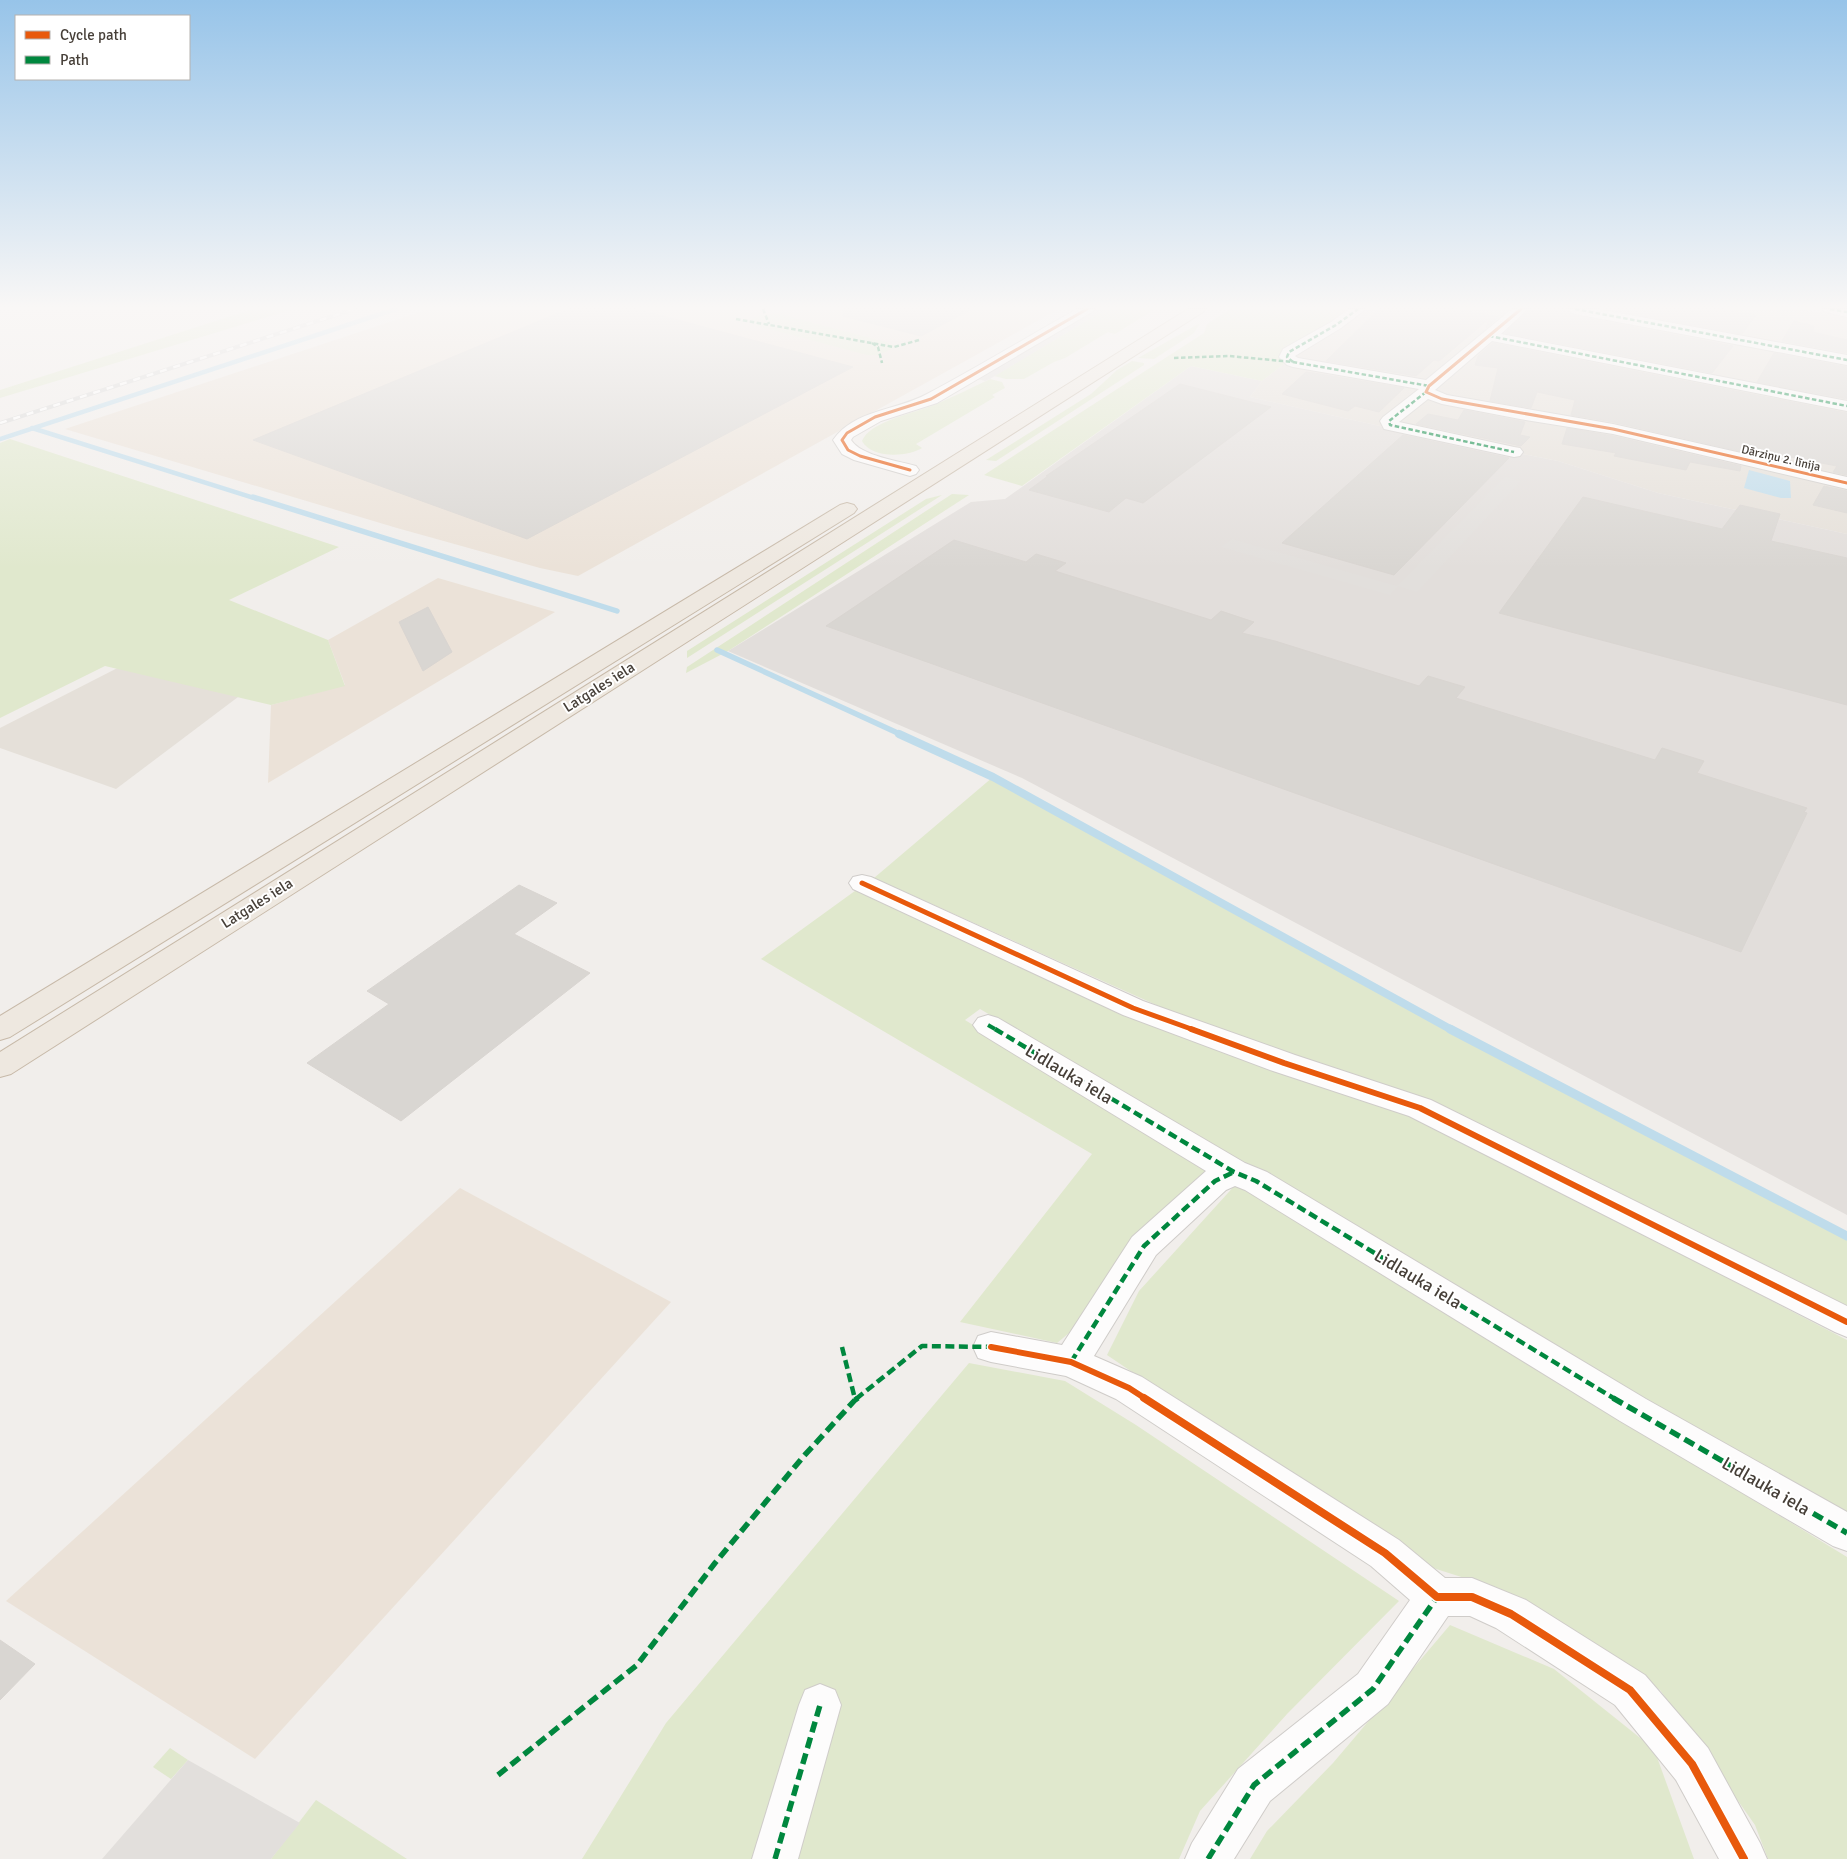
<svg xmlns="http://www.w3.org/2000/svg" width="1847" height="1859" font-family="Signika,sans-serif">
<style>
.residential{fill:#e5e0d9}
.commercial{fill:#ebe2d8}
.industrial{fill:#e2dedb}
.green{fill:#e0e8cd}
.parking{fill:#e2dfdc}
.water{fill:#bfdceb}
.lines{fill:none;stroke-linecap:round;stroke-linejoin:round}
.stream-far3{stroke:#bfdceb;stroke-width:4.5}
.stream-far2{stroke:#bfdceb;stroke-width:5.5}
.stream-far1{stroke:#bfdceb;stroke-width:8}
.stream{stroke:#bfdceb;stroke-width:9}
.building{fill:#d9d6d2;stroke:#d9d5d1}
.minor-casing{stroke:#cfccc9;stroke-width:2}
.trunk-casing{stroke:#c7b9a8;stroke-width:2}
.minor{fill:#fdfcfc;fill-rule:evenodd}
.trunk{fill:#eee8e0;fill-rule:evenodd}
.rail-casing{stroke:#d9d9d8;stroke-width:4}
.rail{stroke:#fff;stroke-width:2.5;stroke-dasharray:7;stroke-linecap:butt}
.quiet-far3{stroke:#00873e;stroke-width:2.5;stroke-dasharray:4.5 2.5;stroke-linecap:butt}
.quiet-far2{stroke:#00873e;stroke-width:4;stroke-dasharray:8 4;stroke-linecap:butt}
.quiet-far1{stroke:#00873e;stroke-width:4.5;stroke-dasharray:9 4.5;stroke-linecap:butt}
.quiet{stroke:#00873e;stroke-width:5.5;stroke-dasharray:11 5.5;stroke-linecap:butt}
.cycleway-far3-casing{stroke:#fff;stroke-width:5}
.cycleway-far2-casing{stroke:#fff;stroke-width:8}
.cycleway-far1-casing{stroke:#fff;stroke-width:9}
.cycleway-casing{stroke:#fff;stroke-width:11}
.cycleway-far3{stroke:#e8590c;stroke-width:3}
.cycleway-far2{stroke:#e8590c;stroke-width:5}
.cycleway-far1{stroke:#e8590c;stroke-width:6}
.cycleway{stroke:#e8590c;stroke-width:8}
.labels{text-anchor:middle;stroke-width:4;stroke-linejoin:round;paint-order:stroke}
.far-street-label{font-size:12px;fill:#463f38;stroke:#fff}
.street-label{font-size:15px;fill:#463f38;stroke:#fff}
.near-street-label{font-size:18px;fill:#463f38;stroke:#fff}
</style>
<rect width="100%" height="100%" fill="#f1eeeb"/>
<g class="residential">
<polygon points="1355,309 1807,309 1806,310 1847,318 1847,534 1658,493 1558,461 1384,427 1250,397 1262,381"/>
<polygon points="139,657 238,697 116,789 0,748 0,728"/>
</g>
<g class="commercial">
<polygon points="429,309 1059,309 578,576 540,568 397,528 65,429"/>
<polygon points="438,578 555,612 268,783 271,705 345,685 328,640"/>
<polygon points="460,1188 671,1302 255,1759 6,1601"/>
</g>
<polygon class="industrial" points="1191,366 1262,381 1250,397 1384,427 1558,461 1658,493 1847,534 1847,1215 1022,778 728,651 971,502 1005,499"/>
<g class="green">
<polygon points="253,309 294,309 0,398 0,390"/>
<polygon points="1106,309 1155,309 1115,334 1108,332 1065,358 1054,362 1024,379 1006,379 994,376"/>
<polygon points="1230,309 1355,309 1262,381 1191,366 1022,486 984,475 1204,333 1207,324"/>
<polygon points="767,314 780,314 889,343 894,346 894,348 878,355 867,355 754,325 750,321 757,316"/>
<polygon points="1200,323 1194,333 1154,359 1138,358"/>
<polygon points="1132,361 1144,363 1144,365 996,461 986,460 1091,394 1117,370"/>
<path d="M990,379L1002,382L1005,388L992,395L995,397L916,444L922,448C907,457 872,459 862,441C870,421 915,413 934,405C953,397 971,388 990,379Z"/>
<polygon points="10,439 339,547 229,600 328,640 345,686 271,705 105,666 0,718 0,443"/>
<polygon points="952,494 969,495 728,651 686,673 687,667"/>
<polygon points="942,495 687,658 687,651 926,499"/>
<polygon points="993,777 1492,1052 1847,1236 1847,1309 1733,1250 1203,1026 874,878"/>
<polygon points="859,888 1435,1126 1847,1340 1847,1517 980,1009 965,1020 1207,1170 1129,1241 1080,1324 1057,1343 960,1322 1092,1154 761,959"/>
<polygon points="1237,1183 1847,1557 1847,1859 1768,1859 1755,1825 1660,1690 1496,1588 1411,1561 1107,1355 1139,1291"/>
<polygon points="969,1363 1065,1381 1136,1425 1399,1601 1287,1714 1200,1811 1179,1859 582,1859 666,1723"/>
<polygon points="1450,1625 1554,1669 1654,1749 1694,1859 1250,1859 1267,1831 1333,1763"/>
<polygon points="170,1748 188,1760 171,1779 153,1767"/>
<polygon points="316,1800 407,1859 271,1859"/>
</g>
<g class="parking">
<polygon points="1096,309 1106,309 990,379 985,381 978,379"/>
<polygon points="1505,477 1521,481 1417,592 1398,586 1390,595 1221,547 1232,539 1397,586"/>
<polygon points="188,1760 300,1823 271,1859 102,1859"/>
</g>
<polygon class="water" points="1749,470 1790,481 1791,498 1781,498 1744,488"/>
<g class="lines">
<g class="stream-far3">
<polyline points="32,428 257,499"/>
<polyline points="0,439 396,309"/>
</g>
<g class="stream-far2">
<polyline points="253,497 617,611"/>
<polyline points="717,650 902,735"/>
</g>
<polyline class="stream-far1" points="899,734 993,777 1452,1030"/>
<polyline class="stream" points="1450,1029 1847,1236"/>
</g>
<g class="building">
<polygon points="568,309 637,309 853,367 527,539 253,440"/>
<polygon points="844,309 972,309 921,336 843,316"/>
<polygon points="1379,309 1457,309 1499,317 1486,328 1489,319 1439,361 1434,360 1416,376 1326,361"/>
<polygon points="1530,309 1565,309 1569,313 1575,316 1733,346 1712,373 1505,333"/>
<polygon points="1605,309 1723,309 1756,315 1742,334"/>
<polygon points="1794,321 1814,326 1813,332 1847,340 1847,353 1782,341"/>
<polygon points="1493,343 1847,413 1847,475 1833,472 1837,466 1780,455 1778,460 1613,422 1571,415 1575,400 1537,392 1531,408 1490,401 1498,368 1475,365 1478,356"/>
<polygon points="1774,353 1847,367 1847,399 1757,382"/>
<polygon points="1306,372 1314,373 1404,388 1379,412 1355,406 1348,411 1282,394"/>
<polygon points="1180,384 1271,407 1143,503 1126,498 1109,512 1029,490 1048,476 1046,476"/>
<polygon points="1464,410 1525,422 1520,435 1530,437 1521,446 1416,424 1428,414 1458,420"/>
<polygon points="1567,428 1613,436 1741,466 1740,471 1690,462 1686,470 1614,456 1616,453 1562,444"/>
<polygon points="1403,435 1509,458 1394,575 1282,543"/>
<polygon points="1824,486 1847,491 1847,513 1813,505"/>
<polygon points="1583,497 1722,529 1740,505 1780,514 1771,541 1847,558 1847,705 1499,613"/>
<polygon points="954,540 1026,562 1036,554 1066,563 1055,571 1211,620 1221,611 1254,622 1242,633 1275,641 1419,686 1428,676 1465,687 1456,698 1655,760 1662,748 1704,761 1697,773 1807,808 1804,812 1807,813 1741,952 826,626"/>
<polygon points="428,607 452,652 423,671 399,622"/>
<polygon points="519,885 557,903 514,934 590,973 401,1121 307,1063 389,1004 367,991"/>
<polygon points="0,1640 35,1664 0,1700"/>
</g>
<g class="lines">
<defs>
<g id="minor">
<path d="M1077,309H1095L1092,312L937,403L881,421L853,437L851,440C861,456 899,461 916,466L919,470L916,474L910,476L854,460L842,454L833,440C855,409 896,411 927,394C978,367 1027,337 1077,309Z"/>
<polygon points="1349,309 1366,309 1341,328 1295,356 1298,358 1426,380 1512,309 1528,309 1501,334 1847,401 1847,411 1492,341 1435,390 1447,395 1613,424 1847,477 1847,489 1613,434 1520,419 1442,404 1428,399 1399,422 1514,447 1520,448 1523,452 1520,456 1514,457 1384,429 1380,421 1383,417 1419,389 1293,367 1287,365 1279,357 1283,349 1331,322"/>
<polygon points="1567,309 1597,309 1847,355 1847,365 1575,314 1570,312"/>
<polygon points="1822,309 1847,309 1847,317 1825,312"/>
<polygon points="862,875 871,877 1143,1001 1295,1055 1431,1100 1847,1306 1847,1337 1835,1332 1409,1116 1273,1071 1123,1015 853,889 849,883 853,877"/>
<polygon points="988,1015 998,1018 1245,1163 1267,1172 1646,1399 1847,1512 1847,1551 1833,1546 1620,1421 1245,1190 1235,1186 1226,1190 1156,1255 1094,1356 1142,1377 1399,1540 1445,1578 1472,1578 1526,1600 1645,1675 1708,1748 1760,1843 1767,1859 1719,1859 1676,1780 1615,1705 1496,1628 1470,1616 1448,1616 1388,1704 1270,1801 1234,1859 1185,1859 1192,1843 1238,1769 1358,1674 1410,1600 1371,1566 1116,1399 1066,1376 991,1362 978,1358 973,1347 978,1336 991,1332 1062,1345 1132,1237 1206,1171 978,1032 973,1025 978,1018"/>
<polygon points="820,1684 835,1690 841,1705 798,1859 752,1859 799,1705 805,1690"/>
</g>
<g id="trunk">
<polygon points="1188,309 1206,309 1203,312 11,1074 0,1077 0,1052"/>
<polygon points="847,503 854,505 857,509 854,513 10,1037 0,1040 0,1016 840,505"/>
</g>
</defs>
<use href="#minor" class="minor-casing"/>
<use href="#trunk" class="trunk-casing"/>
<use href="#minor" class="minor"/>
<use href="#trunk" class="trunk"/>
<defs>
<polyline id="rail" points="0,423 355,309"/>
</defs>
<use href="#rail" class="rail-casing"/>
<use href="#rail" class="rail"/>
<g class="quiet-far3">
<polyline points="763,309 769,324"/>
<polyline points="1575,309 1847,360"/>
<polyline points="1830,309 1847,312"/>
<polyline points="736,319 894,347 919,340"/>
<polyline points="1489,336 1847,406"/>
<polyline points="872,343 878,347 882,363"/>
<polyline points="1174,358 1229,356 1293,362 1429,386"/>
<polyline points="1293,362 1287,357 1289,352 1336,325 1358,309"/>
<polyline points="1426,392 1389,421 1390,425 1514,452"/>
</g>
<polyline class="quiet-far2" points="988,1025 997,1030"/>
<g class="quiet-far1">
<polyline points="995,1029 1234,1172 1256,1181 1615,1399"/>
<polyline points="842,1347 855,1399"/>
<polyline points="1071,1362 1144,1246 1215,1181 1234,1172"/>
<polyline points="856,1399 922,1346 995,1347"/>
</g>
<g class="quiet">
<polyline points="1613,1398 1847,1533"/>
<polyline points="855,1400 858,1398"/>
<polyline points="498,1775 637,1665 715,1563 803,1457 855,1400 854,1398"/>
<polyline points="775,1859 820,1705"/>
<polyline points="1208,1859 1254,1785 1373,1689 1437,1597"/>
</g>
<defs>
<g id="cycleway-far3">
<polyline points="1521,309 1429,386 1426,392 1442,399 1613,429 1847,483"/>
<polyline points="910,470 860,456 848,450 842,440 847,433 875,417 931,399 1087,309"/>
</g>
<polyline id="cycleway-far2" points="862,883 1133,1008 1194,1030"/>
<g id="cycleway-far1">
<polyline points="1191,1029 1284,1063 1420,1108 1847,1322"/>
<polyline points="991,1347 1071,1362 1129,1388 1146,1399"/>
</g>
<polyline id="cycleway" points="1144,1398 1385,1553 1437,1597 1472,1597 1511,1614 1630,1690 1692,1764 1744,1859"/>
</defs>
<use href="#cycleway-far3" class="cycleway-far3-casing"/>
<use href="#cycleway-far2" class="cycleway-far2-casing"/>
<use href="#cycleway-far1" class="cycleway-far1-casing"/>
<use href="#cycleway" class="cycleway-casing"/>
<use href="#cycleway-far3" class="cycleway-far3"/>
<use href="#cycleway-far2" class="cycleway-far2"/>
<use href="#cycleway-far1" class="cycleway-far1"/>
<use href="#cycleway" class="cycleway"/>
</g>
<linearGradient id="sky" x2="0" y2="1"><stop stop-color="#97c4e9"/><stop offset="0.54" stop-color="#f9f7f6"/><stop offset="1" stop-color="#f9f7f6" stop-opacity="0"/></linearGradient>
<rect width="1847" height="569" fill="url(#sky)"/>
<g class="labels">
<g class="far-street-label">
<text transform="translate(1781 458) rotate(13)" y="4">Dārziņu 2. līnija</text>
</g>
<g class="street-label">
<text transform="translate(599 687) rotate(-32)" y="5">Latgales iela</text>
<text transform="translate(257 903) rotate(-32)" y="5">Latgales iela</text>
</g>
<g class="near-street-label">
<text transform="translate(1069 1074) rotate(31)" y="6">Lidlauka iela</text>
<text transform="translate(1418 1279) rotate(31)" y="6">Lidlauka iela</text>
<text transform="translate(1766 1486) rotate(30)" y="6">Lidlauka iela</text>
</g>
</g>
<rect x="15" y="15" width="175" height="65" fill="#ffffff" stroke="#b5b2af"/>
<rect x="25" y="31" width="25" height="8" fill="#e8590c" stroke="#b5b2af"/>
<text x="60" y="40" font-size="15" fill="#463f38">Cycle path</text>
<rect x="25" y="56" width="25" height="8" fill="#00873e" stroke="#b5b2af"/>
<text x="60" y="65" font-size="15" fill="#463f38">Path</text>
</svg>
